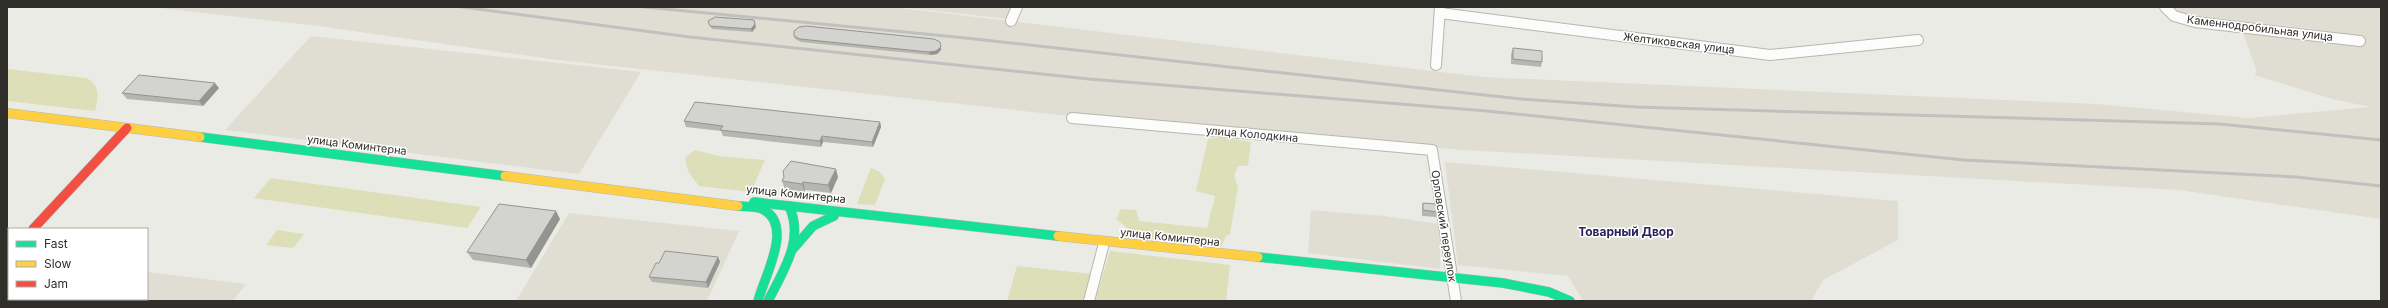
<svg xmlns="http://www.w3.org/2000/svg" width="2388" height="308" font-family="Inter,sans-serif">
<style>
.built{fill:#e0ddd2}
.green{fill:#dcdfb8}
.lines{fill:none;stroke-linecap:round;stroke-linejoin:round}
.street-casing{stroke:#b6b6b2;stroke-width:12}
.fast-casing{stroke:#b6b6b2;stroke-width:10}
.slow-casing{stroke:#b6b6b2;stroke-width:10}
.jam-casing{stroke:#b6b6b2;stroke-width:10}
.street{stroke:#fcfcfb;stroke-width:10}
.fast{stroke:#16e098;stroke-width:9}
.slow{stroke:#ffcf43;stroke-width:9}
.jam{stroke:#f24e42;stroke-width:9}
.rail{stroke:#c0c0bf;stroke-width:3}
.wall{fill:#b5b5b2}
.shaded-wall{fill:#949491}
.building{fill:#d3d3cf;stroke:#949491}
.labels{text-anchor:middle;stroke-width:3;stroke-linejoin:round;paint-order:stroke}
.street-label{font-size:11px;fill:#2f2e2b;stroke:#fff}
.neighbourhood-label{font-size:12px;font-weight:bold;fill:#29225c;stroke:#fff}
</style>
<rect width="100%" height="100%" fill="#ebebe6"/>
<g class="built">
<polygon points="152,7 892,7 1483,77 2097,104 2248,118 2371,107 2332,99 2254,75 2257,72 2243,33 2357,43 2353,35 2307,28 2187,16 2172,7 2381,7 2381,219 2179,190 1464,150 1106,120 558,60 318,26"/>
<polygon points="900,7 1012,7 1008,19"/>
<polygon points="311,36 641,72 579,174 225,130"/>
<polygon points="1445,162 1898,201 1898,240 1823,280 1811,301 1583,301 1568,276 1458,265"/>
<polygon points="1311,210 1384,216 1440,224 1440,269 1308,253"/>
<polygon points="569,213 739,231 707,301 516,301"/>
<polygon points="9,271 9,299 147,299 147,272 246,284 233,301 7,301 7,273"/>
</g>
<g class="green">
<path d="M7,69L87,78C100,87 99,96 95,111L7,101Z"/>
<polygon points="1219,137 1251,142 1248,166 1238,166 1234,176 1238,187 1230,234 1226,236 1221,247 1140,238 1116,219 1121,209 1136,210 1139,221 1207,228 1215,196 1196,191 1208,139"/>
<polygon points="695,150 719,156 765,160 751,192 699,186 688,171 685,158"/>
<polygon points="871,168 880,172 885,179 875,205 857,204"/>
<polygon points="271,178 481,207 467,228 254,198"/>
<polygon points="277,230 304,234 293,248 266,245"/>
<polygon points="1110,251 1230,265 1226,301 1095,301"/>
<polygon points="1017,266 1093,274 1087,301 1007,301"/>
</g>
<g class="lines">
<defs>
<g id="street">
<polyline points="2165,7 2174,16 2195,22 2360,41"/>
<polyline points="1440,13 1770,55 1918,40"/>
<polyline points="1011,21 1017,7"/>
<polyline points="1436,65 1440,7"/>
<polyline points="1072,118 1432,150 1456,301"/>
<polyline points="1089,301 1104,243"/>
</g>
<g id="fast">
<polyline points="200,137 505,176"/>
<path d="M754,202L789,206C805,240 783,271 768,301"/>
<path d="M738,206C746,207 755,206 762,209C795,224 764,277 758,301"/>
<polyline points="789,206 1058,236"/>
<polyline points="792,250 813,226 834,216"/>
<polyline points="7,257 9,255"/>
<polyline points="1258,257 1503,283 1549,292 1570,301"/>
</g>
<g id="slow">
<polyline points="7,113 200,137"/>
<polyline points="505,176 738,206"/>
<polyline points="1058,236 1258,257"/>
</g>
<polyline id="jam" points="33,229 127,128"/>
</defs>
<use href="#street" class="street-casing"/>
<use href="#fast" class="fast-casing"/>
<use href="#slow" class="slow-casing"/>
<use href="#jam" class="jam-casing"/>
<use href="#street" class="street"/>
<use href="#fast" class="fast"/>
<use href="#slow" class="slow"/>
<use href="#jam" class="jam"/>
<g class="rail">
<polyline points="462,7 690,37 1089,79 1487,111 1964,160 2296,177 2381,186"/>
<polyline points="644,7 956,37 1521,99 1636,107 2219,124 2381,140"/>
</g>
</g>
<g class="wall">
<polygon points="708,21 756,27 752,32 712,29"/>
<polygon points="794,36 940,42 941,50 937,54 930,55 801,42 795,39"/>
<polygon points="1513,48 1542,62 1541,67 1511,64 1511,54"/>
<polygon points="219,88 203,106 127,99 122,93"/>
<polygon points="684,121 880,122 881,127 873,147 823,142 821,147 723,136 721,131 686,127"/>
<polygon points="838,177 831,193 805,190 805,192 785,190 782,181"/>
<polygon points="1423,203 1437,212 1436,217 1422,216 1422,208"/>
<polygon points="560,219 531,268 473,260 467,252"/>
<polygon points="718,257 720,262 708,288 652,282 649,277 659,263"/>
</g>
<g class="shaded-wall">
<polygon points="755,23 756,27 752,32 751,29"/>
<polygon points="941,47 941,50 937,54 930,55 929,52"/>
<polygon points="215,83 219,88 203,106 199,101"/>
<polygon points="880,122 881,127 873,147 872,142"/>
<polygon points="822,136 823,142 821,147 820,141"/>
<polygon points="836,169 838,177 831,193 828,185"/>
<polygon points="803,182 805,190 805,192 802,184"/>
<polygon points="556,211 560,219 531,268 526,260"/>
<polygon points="718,257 720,262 708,288 706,282"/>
</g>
<g class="building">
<polygon points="715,17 754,20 755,24 751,29 710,26 708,21"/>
<polygon points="806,26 934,39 940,42 941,47 936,51 929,52 800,39 794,36 794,31 799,27"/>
<polygon points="1513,48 1542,51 1542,62 1513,59"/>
<polygon points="139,75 215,83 199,101 122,93"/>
<polygon points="695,102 880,122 872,142 822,136 820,141 720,130 723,126 684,121"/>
<polygon points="791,161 836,169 828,185 803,182 802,184 782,181 784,177 783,171"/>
<polygon points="1423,203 1436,204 1437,212 1423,210"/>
<polygon points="499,204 556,211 526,260 467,252"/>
<polygon points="665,251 718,257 706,282 649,277 656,263 659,263"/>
</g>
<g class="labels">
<g class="street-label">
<text transform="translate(2260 28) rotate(7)" y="4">Каменнодробильная улица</text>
<text transform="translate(1679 43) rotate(7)" y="4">Желтиковская улица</text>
<text transform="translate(1252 134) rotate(5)" y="4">улица Колодкина</text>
<text transform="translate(357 145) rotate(7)" y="4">улица Коминтерна</text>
<text transform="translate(796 194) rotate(6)" y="4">улица Коминтерна</text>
<text transform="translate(1444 226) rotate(81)" y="4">Орловский переулок</text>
<text transform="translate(1170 237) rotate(6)" y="4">улица Коминтерна</text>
</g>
<g class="neighbourhood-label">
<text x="1626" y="236">Товарный Двор</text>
</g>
</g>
<rect width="2388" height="308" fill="none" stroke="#2f2e2b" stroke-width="16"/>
<rect x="8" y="228" width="140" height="72" fill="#ffffff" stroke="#acabaa"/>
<rect x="16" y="241" width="20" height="6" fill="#16e098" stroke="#acabaa"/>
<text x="44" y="248" font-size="12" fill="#2f2e2b">Fast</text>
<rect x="16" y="261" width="20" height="6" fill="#ffcf43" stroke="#acabaa"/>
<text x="44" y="268" font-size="12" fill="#2f2e2b">Slow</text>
<rect x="16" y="281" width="20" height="6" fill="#f24e42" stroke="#acabaa"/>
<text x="44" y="288" font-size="12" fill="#2f2e2b">Jam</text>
</svg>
